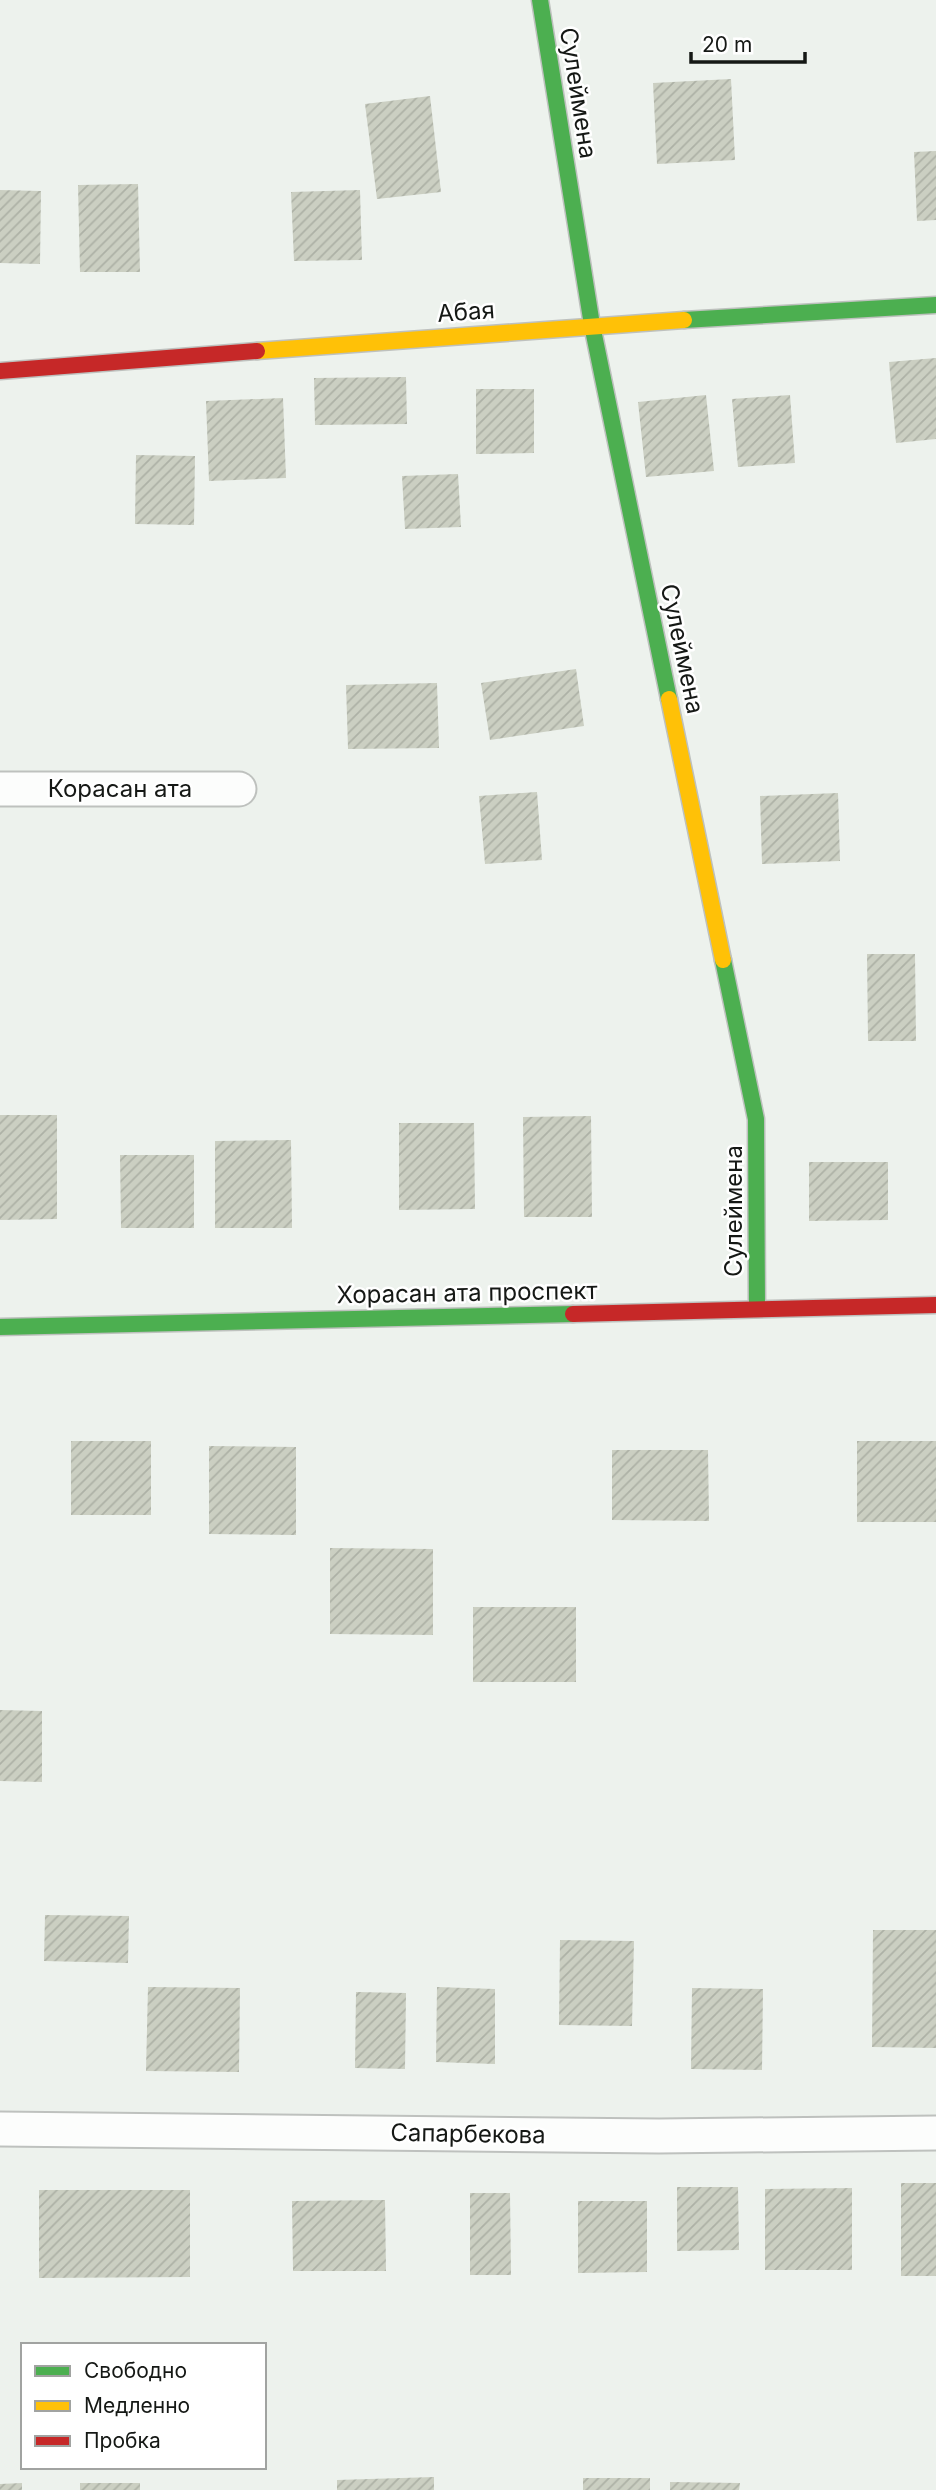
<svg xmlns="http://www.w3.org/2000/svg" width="936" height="2490" font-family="Inter,sans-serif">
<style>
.building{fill:url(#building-hatch)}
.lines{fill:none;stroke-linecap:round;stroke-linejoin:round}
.street-casing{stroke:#bec1be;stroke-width:37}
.fast-casing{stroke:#bec1be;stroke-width:19}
.slow-casing{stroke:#bec1be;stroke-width:19}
.jam-casing{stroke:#bec1be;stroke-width:19}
.street{stroke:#fcfdfc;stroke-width:33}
.fast{stroke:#4caf50;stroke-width:16}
.slow{stroke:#ffc107;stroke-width:16}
.jam{stroke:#c62828;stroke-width:16}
.labels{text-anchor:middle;stroke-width:5;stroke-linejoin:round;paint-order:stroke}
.street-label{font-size:24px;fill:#151815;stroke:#fff}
</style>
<defs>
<pattern id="building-hatch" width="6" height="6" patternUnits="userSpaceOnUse" patternTransform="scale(1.75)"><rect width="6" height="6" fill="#cbcfc2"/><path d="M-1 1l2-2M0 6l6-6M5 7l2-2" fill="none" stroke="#adb1a6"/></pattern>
</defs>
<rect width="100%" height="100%" fill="#edf2ed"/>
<g class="building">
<polygon points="731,79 735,160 657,164 653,83"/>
<polygon points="430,96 441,192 377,199 365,104"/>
<polygon points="936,151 936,220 917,221 914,152"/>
<polygon points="138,184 140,272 80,272 78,185"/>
<polygon points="0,190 41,191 40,264 0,263"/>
<polygon points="360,190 362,260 294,261 291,192"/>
<polygon points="936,358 936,439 896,443 889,362"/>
<polygon points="406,377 407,424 315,425 314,378"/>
<polygon points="476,389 534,389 534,453 476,454"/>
<polygon points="706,395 714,471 646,477 638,402"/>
<polygon points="790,395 795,463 738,467 732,399"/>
<polygon points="283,398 286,478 209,481 206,401"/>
<polygon points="136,455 195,456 194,525 135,524"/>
<polygon points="458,474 461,527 405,529 402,476"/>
<polygon points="576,669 584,726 490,740 481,683"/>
<polygon points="437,683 439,748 348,749 346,685"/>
<polygon points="537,792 542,860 485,864 479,796"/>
<polygon points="838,793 840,861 762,864 760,796"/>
<polygon points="867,954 915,954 916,1041 868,1041"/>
<polygon points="0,1115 57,1115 57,1219 0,1220"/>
<polygon points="591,1116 592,1217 524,1217 523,1117"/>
<polygon points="399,1123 474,1123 475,1209 399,1210"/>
<polygon points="291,1140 292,1228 215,1228 215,1141"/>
<polygon points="120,1155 194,1155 194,1228 121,1228"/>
<polygon points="809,1162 888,1162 888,1220 809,1221"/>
<rect x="71" y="1441" width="80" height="74"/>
<rect x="857" y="1441" width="79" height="81"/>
<polygon points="209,1446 296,1447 296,1535 209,1534"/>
<polygon points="612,1450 708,1450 709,1521 612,1520"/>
<polygon points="330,1548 433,1549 433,1635 330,1634"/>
<rect x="473" y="1607" width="103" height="75"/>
<polygon points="0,1710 42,1711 42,1782 0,1781"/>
<polygon points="45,1915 129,1916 128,1963 44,1961"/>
<polygon points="873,1930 936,1930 936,2048 872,2047"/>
<polygon points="560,1940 634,1941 632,2026 559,2025"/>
<polygon points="148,1987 240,1988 239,2072 146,2071"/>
<polygon points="437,1987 495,1989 495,2064 436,2062"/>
<polygon points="692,1988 763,1989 762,2070 691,2069"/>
<polygon points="356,1992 406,1993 405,2069 355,2068"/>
<rect x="901" y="2183" width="35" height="93"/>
<polygon points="677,2187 738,2187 739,2250 677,2251"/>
<polygon points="852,2188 852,2270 765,2270 765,2189"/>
<polygon points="39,2190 190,2190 190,2277 39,2278"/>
<polygon points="470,2193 510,2193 511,2275 470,2275"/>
<polygon points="385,2200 386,2271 293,2271 292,2201"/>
<polygon points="578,2201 647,2201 647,2272 578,2273"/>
<polygon points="434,2477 434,2490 337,2490 337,2480"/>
<rect x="583" y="2478" width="67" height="12"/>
<polygon points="670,2482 740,2483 739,2490 670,2490"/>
<polygon points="22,2483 22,2490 0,2490 0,2484"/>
<rect x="80" y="2483" width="60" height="7"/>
</g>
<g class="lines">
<defs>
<g id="street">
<polyline points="0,789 239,789"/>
<polyline points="0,2129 659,2136 936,2133"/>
</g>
<g id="fast">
<polyline points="540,0 592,325 669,699"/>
<polyline points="684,320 936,305"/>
<polyline points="723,960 756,1119 757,1309"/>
<polyline points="0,1327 573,1314"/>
</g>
<g id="slow">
<polyline points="257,351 684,320"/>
<polyline points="669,699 723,960"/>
</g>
<g id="jam">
<polyline points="0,371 257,351"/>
<polyline points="573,1314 936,1305"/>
</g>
</defs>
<use href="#street" class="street-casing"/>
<use href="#fast" class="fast-casing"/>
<use href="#slow" class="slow-casing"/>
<use href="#jam" class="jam-casing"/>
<use href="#street" class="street"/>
<use href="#fast" class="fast"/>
<use href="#slow" class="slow"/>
<use href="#jam" class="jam"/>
</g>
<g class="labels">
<g class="street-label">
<text transform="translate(578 93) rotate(81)" y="8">Сулеймена</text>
<text transform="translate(466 312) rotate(-4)" y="8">Абая</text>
<text transform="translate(682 649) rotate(78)" y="8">Сулеймена</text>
<text x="120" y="797">Корасан ата</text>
<text transform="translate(734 1211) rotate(-90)" y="8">Сулеймена</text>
<text transform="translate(467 1293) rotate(-1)" y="8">Хорасан ата проспект</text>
<text transform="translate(468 2134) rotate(1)" y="8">Сапарбекова</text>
</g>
</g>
<rect x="21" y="2343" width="245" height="126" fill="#ffffff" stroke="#a1a3a1" stroke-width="2"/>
<rect x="35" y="2366" width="35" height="10" fill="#4caf50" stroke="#a1a3a1" stroke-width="2"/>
<text x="84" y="2378" font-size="21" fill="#151815">Свободно</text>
<rect x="35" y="2401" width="35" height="10" fill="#ffc107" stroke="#a1a3a1" stroke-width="2"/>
<text x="84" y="2413" font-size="21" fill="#151815">Медленно</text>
<rect x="35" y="2436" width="35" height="10" fill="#c62828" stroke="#a1a3a1" stroke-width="2"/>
<text x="84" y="2448" font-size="21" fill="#151815">Пробка</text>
<path d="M691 52v10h114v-10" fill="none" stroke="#151815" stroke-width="3.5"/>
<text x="702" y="52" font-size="21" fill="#151815" stroke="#ffffff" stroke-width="5" paint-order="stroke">20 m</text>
</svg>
